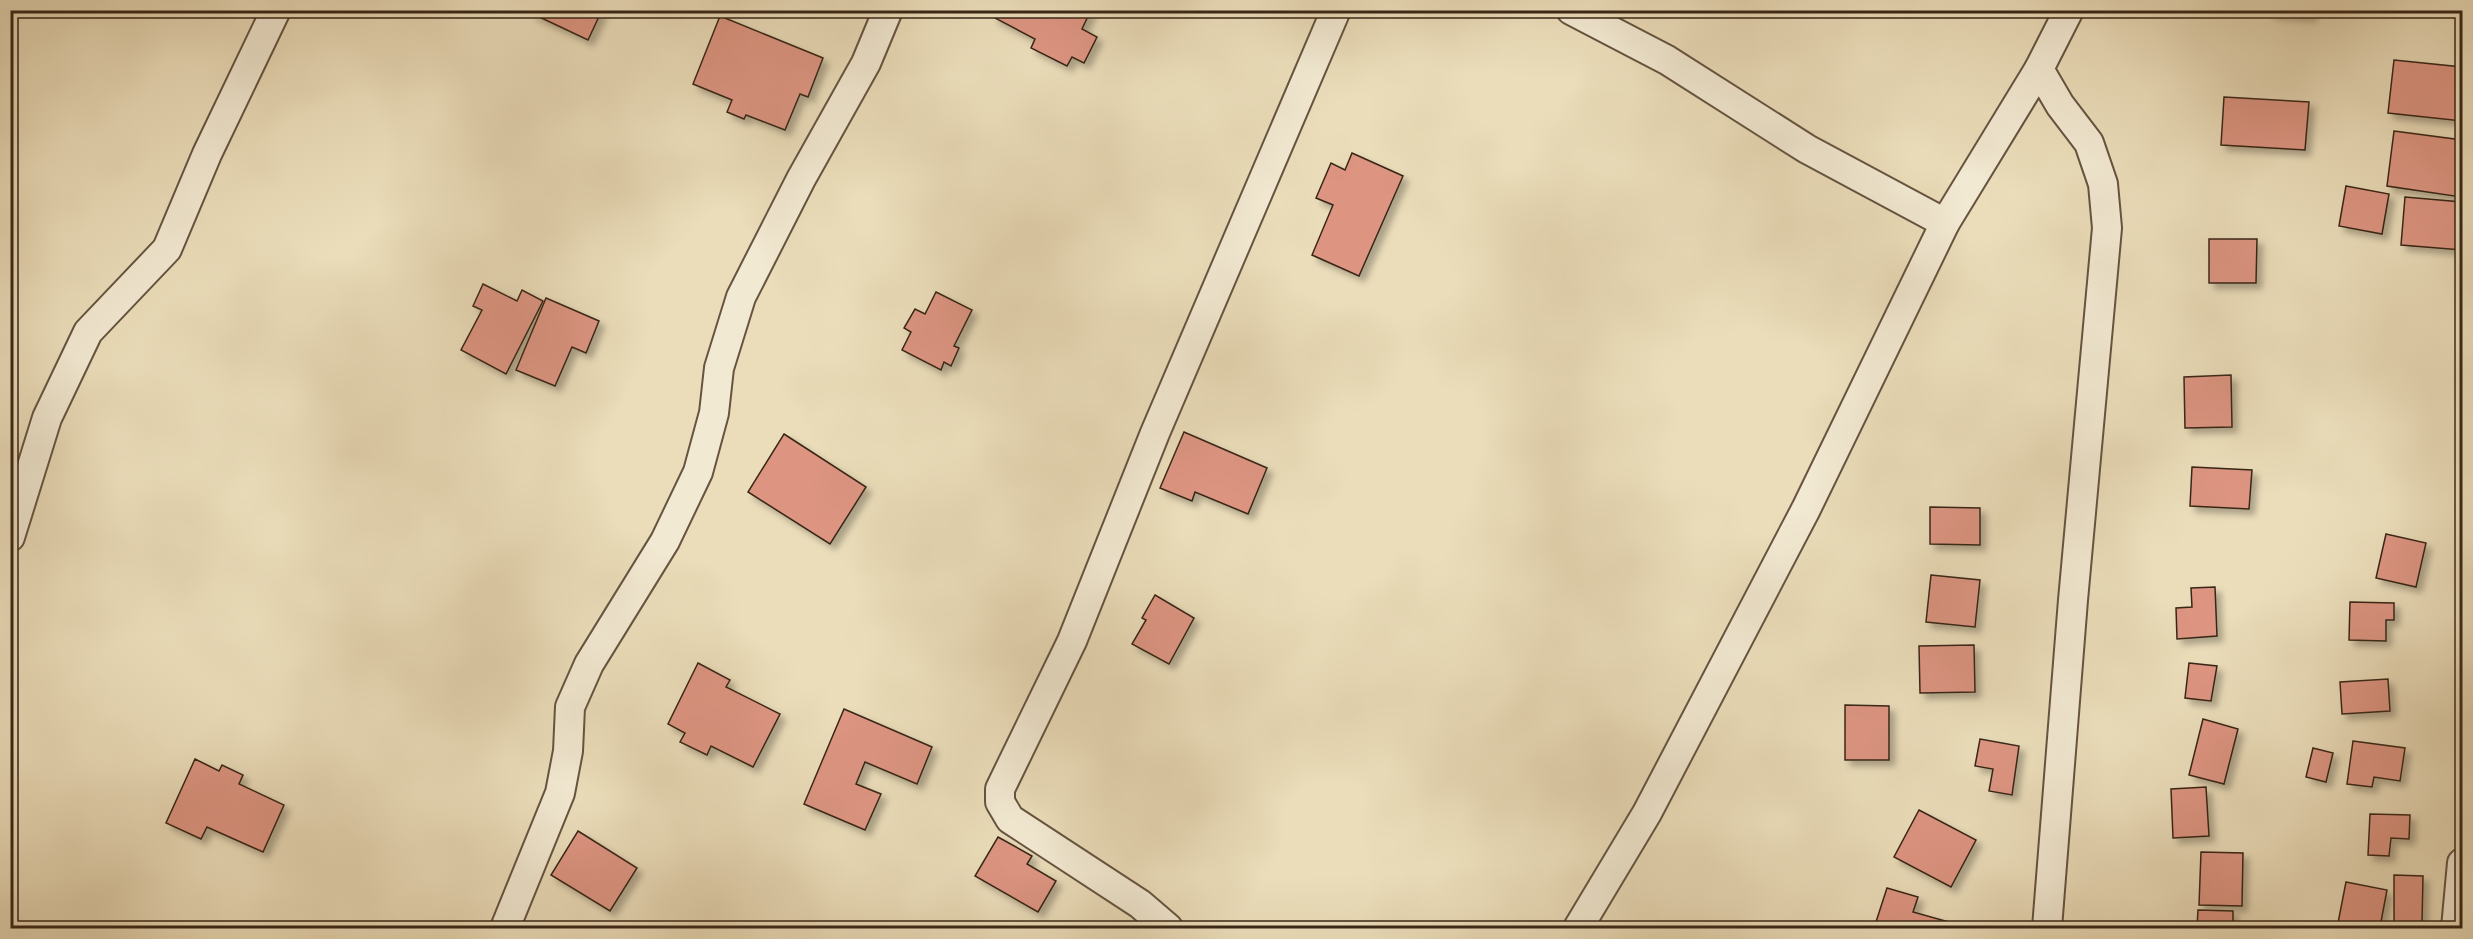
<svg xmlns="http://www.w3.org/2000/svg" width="2473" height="939" font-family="'Sorts Mill Goudy',serif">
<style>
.building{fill:#dd9582;stroke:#392617;stroke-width:1.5;filter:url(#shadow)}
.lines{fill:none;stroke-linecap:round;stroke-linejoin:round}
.street-casing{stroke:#665440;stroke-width:32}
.street{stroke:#f2e9d2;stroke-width:28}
</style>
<defs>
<filter id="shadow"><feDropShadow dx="5.5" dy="5.5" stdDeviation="3" flood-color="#0004"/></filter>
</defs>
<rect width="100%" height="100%" fill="#ebddba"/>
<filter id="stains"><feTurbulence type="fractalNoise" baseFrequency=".00333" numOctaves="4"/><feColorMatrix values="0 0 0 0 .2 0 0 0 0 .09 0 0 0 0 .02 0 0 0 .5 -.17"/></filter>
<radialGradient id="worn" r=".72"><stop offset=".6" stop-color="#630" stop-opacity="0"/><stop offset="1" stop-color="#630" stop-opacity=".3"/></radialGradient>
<g class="building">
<polygon points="532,10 602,10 588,40 531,13"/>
<polygon points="996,10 1091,10 1082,29 1097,37 1084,63 1072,57 1067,66 1031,48 1035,39 993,17"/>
<polygon points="2269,10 2311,10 2311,16 2268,13"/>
<polygon points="720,16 823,58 808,97 800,94 785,130 746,115 744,119 727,112 732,100 693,84"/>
<polygon points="2394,60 2462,67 2462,121 2388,113"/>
<polygon points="2224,97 2309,102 2305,150 2221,145"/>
<polygon points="2394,131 2462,140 2461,197 2387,186"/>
<polygon points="1352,153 1403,176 1359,276 1312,255 1333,205 1316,198 1331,163 1345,170"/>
<polygon points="2346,186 2389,194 2382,234 2339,226"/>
<polygon points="2405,197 2462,202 2462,250 2401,245"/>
<polygon points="2209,239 2257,239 2256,283 2209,283"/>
<polygon points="483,284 517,301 522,290 543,301 506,374 461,350 482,310 473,306"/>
<polygon points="936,292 972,310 954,346 959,348 951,366 944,362 941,370 902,350 911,332 904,328 915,309 925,314"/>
<polygon points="546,298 599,321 586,353 572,347 555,386 516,370"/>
<polygon points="2231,375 2232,427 2185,428 2184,377"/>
<polygon points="1184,432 1267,468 1248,514 1195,492 1192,501 1160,488"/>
<polygon points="784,434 866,487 830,544 748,492"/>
<polygon points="2192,467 2252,470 2249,509 2190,506"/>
<polygon points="1930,507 1980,508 1980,545 1930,544"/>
<polygon points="2386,534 2426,543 2416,587 2376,578"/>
<polygon points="1931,575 1980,580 1975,627 1926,622"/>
<polygon points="2215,587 2217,636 2177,639 2176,608 2192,607 2191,588"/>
<polygon points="1155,595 1194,618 1169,664 1132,644 1146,620 1142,618"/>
<polygon points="2350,602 2394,603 2394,620 2386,620 2386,641 2349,640"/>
<polygon points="1974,645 1975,692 1920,693 1919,646"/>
<polygon points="698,663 730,680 726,687 780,714 753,767 711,746 707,755 680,742 685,733 668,724"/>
<polygon points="2189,663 2217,666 2211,701 2185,698"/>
<polygon points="2388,679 2390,711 2342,714 2340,682"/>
<polygon points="1845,705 1889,706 1889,760 1845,760"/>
<polygon points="844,709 932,747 917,784 865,762 856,784 881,794 865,830 804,804"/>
<polygon points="2203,719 2238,729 2224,784 2189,775"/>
<polygon points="1980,739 2019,746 2012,795 1989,791 1993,769 1975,766"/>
<polygon points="2353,741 2405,748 2400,781 2374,777 2372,787 2347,784"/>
<polygon points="2313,748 2333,753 2326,782 2306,777"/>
<polygon points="195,759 219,771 222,765 243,775 239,784 284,805 263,852 207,827 201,839 166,823"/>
<polygon points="2206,787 2209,836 2173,838 2171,789"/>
<polygon points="1919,810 1976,840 1951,887 1894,857"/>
<polygon points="2370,814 2410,815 2409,839 2391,838 2389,856 2368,855"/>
<polygon points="578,831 637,868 610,911 551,875"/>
<polygon points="998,837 1032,856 1027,864 1056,881 1038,912 975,876"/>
<polygon points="2201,852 2243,853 2242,906 2199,905"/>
<polygon points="2394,875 2423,876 2422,922 2394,922"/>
<polygon points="2346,882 2387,890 2380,927 2361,923 2361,928 2337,928"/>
<polygon points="1887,888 1918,897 1913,912 1949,922 1947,928 1874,928"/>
<polygon points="2198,910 2233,911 2233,925 2250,926 2250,928 2197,928"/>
</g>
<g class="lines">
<defs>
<g id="street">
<polyline points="1571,10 1667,60 1807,149 1945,223"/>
<polyline points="2039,69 2060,105 2089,143 2103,184 2107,228 2073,600 2047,928"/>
<polyline points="10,537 47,418 88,332 167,249 207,154 276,10"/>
<polyline points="505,928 560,793 568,751 570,707 589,664 665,541 698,472 714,413 719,368 741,297 801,179 866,63 888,10"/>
<polyline points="1168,928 1140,904 1010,819 1000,802 1000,789 1072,641 1155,433 1336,10"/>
<polyline points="1578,928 1647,813 1806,509 1945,223 2039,69 2069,10"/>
<polyline points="2456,928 2462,863"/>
</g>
</defs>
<use href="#street" class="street-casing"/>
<use href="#street" class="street"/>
</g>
<rect width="2473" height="939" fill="none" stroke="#ebddba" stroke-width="36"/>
<rect x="12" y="12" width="2449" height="915" fill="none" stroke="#392617" stroke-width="3"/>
<rect x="18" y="18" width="2437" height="903" fill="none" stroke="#392617" stroke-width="1.5"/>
<rect width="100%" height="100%" filter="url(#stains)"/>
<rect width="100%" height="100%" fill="url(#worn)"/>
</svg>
